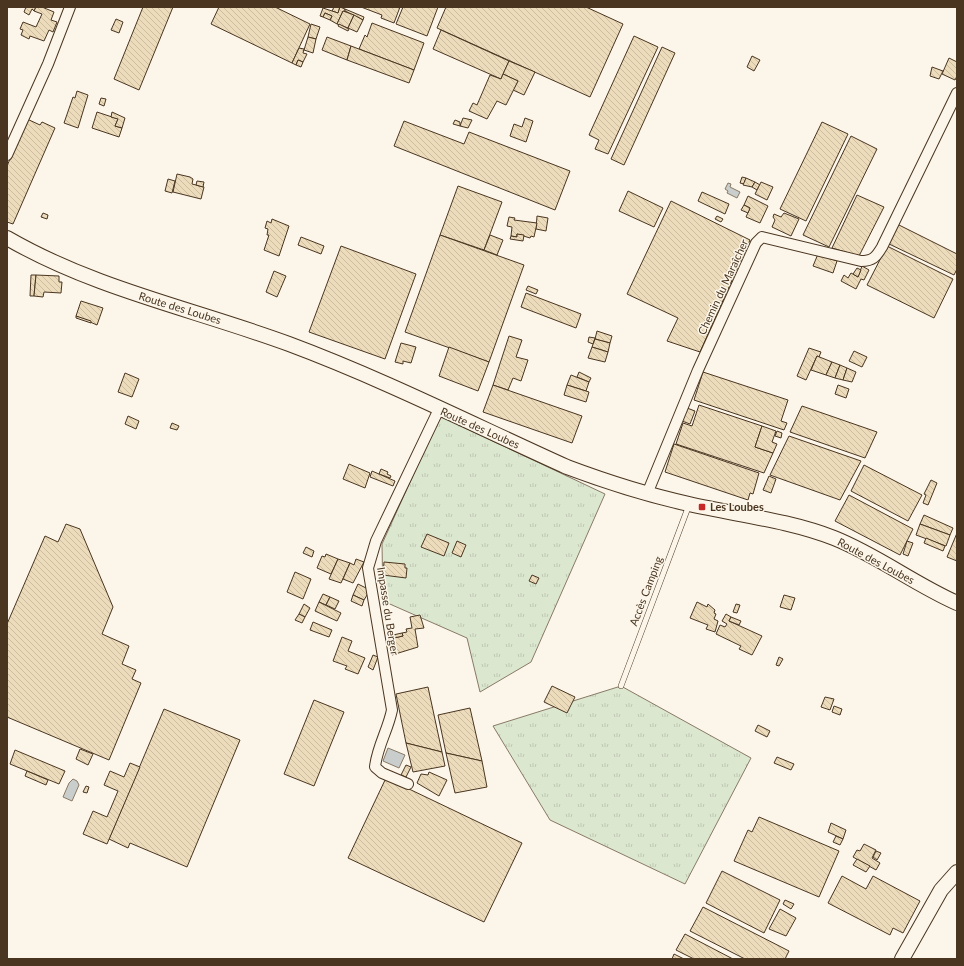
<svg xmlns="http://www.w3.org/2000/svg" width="964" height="966" font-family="Lato,sans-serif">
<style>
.grass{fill:url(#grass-tufts);stroke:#887966}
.water{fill:#c9cecd;stroke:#887966}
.building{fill:url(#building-back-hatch);stroke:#4a3520}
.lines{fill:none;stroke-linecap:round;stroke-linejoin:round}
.lane-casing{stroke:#4a3520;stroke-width:6}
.street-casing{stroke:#4a3520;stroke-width:12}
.secondary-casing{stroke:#4a3520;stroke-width:16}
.lane{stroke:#fbf6e9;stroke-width:5}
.street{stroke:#fbf6e9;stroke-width:10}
.secondary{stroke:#fbf6e9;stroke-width:14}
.poi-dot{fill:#c62828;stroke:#fbf6e9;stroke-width:1.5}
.labels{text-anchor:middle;stroke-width:3;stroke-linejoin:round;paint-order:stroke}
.street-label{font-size:11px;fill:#4a3520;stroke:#fbf6e9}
.poi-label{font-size:11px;font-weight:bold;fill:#4a3520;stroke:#fbf6e9;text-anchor:start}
</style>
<defs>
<pattern id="grass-tufts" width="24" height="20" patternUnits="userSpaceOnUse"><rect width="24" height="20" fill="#dce7d0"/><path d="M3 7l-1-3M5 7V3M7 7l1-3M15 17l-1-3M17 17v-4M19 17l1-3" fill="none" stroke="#bec7b2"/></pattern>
<pattern id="building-back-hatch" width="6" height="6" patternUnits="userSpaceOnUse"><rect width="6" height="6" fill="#ecdcbc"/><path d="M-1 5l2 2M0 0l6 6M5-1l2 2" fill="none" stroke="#ccbda1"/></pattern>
</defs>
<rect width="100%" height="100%" fill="#fbf6e9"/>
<g class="grass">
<polygon points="440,416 605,494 531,662 480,692 467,638 383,601 382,544"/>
<polygon points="621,686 751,758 685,884 550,820 493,726"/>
</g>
<g class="water">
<polygon points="728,183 731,184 730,187 740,192 737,198 727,193 728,191 725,189"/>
<polygon points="388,748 405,755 399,768 383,761"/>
<polygon points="73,779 77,781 79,785 72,801 63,797 69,783"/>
</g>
<g class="building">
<polygon points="26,7 36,7 34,11 32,9 29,15 24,12"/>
<polygon points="36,7 42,7 54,12 51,20 57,22 53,32 49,30 44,41 30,36 29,39 21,35 23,30 20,29 23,22 36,27 42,14 34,11"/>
<polygon points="143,7 173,7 139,90 114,79"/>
<polygon points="219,7 275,7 310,24 292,63 211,24"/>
<polygon points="334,7 340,7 338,13 332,11"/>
<polygon points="340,7 345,9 345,12 343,11 337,24 330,20 332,16 325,13 323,17 320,16 323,8 338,13"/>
<polygon points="361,7 400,7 394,23 381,18 382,15"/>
<polygon points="403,7 438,7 427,36 396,24"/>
<polygon points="446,7 586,7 623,24 590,97 437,28"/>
<polygon points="345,9 364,17 363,20 345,11"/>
<polygon points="343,11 354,15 348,28 337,24"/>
<polygon points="325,13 332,16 330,20 323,17"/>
<polygon points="354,15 363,20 357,32 348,28"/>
<polygon points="116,19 123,22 119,33 111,30"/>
<polygon points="372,23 424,43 414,70 359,49 365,35 367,37"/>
<polygon points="311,24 320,27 316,39 308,37"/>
<polygon points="339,24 349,29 348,31 338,26"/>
<polygon points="441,30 509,61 501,79 433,49"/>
<polygon points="634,36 658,47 608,154 595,149 599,140 589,135"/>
<polygon points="308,37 316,39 313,53 304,50"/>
<polygon points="327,37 351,46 347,60 322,50"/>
<polygon points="351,46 414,70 409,83 347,60"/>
<polygon points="662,47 675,53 624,165 611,159"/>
<polygon points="299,48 304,49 303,53 307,54 303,62 298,60 296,65 292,63"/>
<polygon points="752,56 760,60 754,71 747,67"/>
<polygon points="949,58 957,62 957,76 955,80 942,74"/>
<polygon points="298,60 303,62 301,67 296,65"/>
<polygon points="509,61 535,72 524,95 513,90 518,81 503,74"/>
<polygon points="932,67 943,71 939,79 930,76"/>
<polygon points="503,74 518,81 506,105 497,101 487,119 469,111 473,103 477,105 490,75 501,79"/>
<polygon points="77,91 88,95 78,128 64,123 73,97 75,98"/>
<polygon points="101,98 106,99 104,106 99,104"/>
<polygon points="97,112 118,119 115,126 122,128 119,137 92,128"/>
<polygon points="112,112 125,118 122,128 115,126 118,119 111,117"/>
<polygon points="463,118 472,120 468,128 460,126"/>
<polygon points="525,118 533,121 526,142 510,136 514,124 522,127"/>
<polygon points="27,119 40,125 42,122 55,128 13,224 7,222 7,166"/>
<polygon points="455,120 460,122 460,126 453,124"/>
<polygon points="404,121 464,144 469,132 570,171 555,210 394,146"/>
<polygon points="822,122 848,134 806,221 780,209"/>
<polygon points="851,136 877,149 829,247 803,235"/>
<polygon points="177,174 190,177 193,179 192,184 204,187 201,199 173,192"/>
<polygon points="742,177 746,178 744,184 740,183"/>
<polygon points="746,178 755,182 752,187 743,185"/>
<polygon points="168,179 175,181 172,193 165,191"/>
<polygon points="197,181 204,182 203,187 196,185"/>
<polygon points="755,182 760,185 757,190 752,187"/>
<polygon points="761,182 773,187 767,200 755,194"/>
<polygon points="458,186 502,202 484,250 440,235"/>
<polygon points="628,191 663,208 654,227 619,211"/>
<polygon points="702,192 729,204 725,214 698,201"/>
<polygon points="857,195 884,207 859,256 832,248"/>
<polygon points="748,196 768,206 760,223 746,217 750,208 744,205"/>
<polygon points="671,201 750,240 700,352 667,341 678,318 627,294"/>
<polygon points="744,205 750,208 748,213 741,210"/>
<polygon points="43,213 48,215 47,219 41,217"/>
<polygon points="784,213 799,219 791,236 772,227 775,220 773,217 774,214 781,217"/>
<polygon points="537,216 548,218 546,231 536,229"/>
<polygon points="717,216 723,219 721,222 715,219"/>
<polygon points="509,217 515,218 514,220 537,223 534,237 531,236 530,238 517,234 517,237 511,236 512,227 507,226"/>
<polygon points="272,219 289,226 279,256 264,250 269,235 267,235 268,229 265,228 267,221 271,223"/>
<polygon points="897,224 957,254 957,269 954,275 887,243"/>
<polygon points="517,234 524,235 523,241 510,239 511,236 517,237"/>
<polygon points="440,235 524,265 489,362 405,332"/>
<polygon points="490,235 503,240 497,255 484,250"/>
<polygon points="301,237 324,246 321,254 298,245"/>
<polygon points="341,246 416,274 385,359 309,332"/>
<polygon points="887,246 953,279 934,318 867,285"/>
<polygon points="818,254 837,261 833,273 813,266"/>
<polygon points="862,266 869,270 864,280 861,279 856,289 841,281 844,275 848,278 851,273 858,277"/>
<polygon points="857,268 861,270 858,277 853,274"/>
<polygon points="274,271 286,276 277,297 266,292"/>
<polygon points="31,275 36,275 34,296 30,296"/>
<polygon points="36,275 59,276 59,282 62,282 61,293 44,292 43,297 34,296"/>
<polygon points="528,286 538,290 536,294 526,290"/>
<polygon points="526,293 581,314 576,328 521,307"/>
<polygon points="81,301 103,308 97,325 76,316"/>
<polygon points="76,316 91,321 91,323 76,318"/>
<polygon points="597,331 612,336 610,343 595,339"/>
<polygon points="509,336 522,340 516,357 528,360 521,381 513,378 508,390 493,385"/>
<polygon points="589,337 595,338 593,344 588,342"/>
<polygon points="595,339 610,343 608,352 592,347"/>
<polygon points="401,343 416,347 411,363 403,361 403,364 395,362"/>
<polygon points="449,347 489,362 478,391 439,376"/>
<polygon points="592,347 608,352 605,362 588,358"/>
<polygon points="809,348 821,352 819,357 817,356 806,380 797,376"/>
<polygon points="854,351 867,357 862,367 849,361"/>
<polygon points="817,356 832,362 826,375 811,370"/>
<polygon points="832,362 840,365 835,378 826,375"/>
<polygon points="840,365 847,368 843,380 835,378"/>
<polygon points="847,368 856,372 852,382 843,380"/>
<polygon points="579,372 591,378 589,382 577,377"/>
<polygon points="703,372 788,400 781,421 787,423 784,430 694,400"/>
<polygon points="125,373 139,379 132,397 118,392"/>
<polygon points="571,375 589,382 586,391 567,385"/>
<polygon points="493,385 582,416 572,443 483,412"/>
<polygon points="567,385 589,392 586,402 564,395"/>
<polygon points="838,385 849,389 846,398 835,394"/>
<polygon points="699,405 762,426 755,447 773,453 764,473 676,444 683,423 692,426"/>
<polygon points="802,406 877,432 865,458 790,432"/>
<polygon points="687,408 695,411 690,424 682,421"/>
<polygon points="128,416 139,421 136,429 125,424"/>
<polygon points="172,423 179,426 177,430 170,428"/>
<polygon points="762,426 776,431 772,442 777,444 773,453 755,447"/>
<polygon points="777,431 782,433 781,438 775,436"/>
<polygon points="789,436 861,461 840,500 770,475"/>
<polygon points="674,444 759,473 753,494 750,493 748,500 665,472"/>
<polygon points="349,464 370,473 365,488 343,479"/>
<polygon points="864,465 922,495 908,521 851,491"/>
<polygon points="381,469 388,472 387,474 391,476 390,478 379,474"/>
<polygon points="372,471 395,481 393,486 370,477"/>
<polygon points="769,476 776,479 771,493 763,490"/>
<polygon points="931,480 937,483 928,505 923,503 926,495 924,494"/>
<polygon points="849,495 913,529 900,555 835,521"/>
<polygon points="924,515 953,528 950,535 920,524"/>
<polygon points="66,524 80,529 113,607 102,634 129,646 122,664 136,670 132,679 141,683 109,760 7,717 7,624 45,536 58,542"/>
<polygon points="920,524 950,535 946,546 916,535"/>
<polygon points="957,533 957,561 947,557"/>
<polygon points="427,534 449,543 444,556 421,547"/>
<polygon points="926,538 945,546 943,551 924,543"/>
<polygon points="457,541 466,545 461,557 452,553"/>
<polygon points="907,541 913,543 908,556 903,554"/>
<polygon points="306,547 314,551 312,557 303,553"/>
<polygon points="326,554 338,559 331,574 317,568 322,556 325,557"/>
<polygon points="338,559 350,563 341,583 329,579"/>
<polygon points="356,559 364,562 353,583 343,579 350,563 354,565"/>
<polygon points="384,562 405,564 405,568 407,568 406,578 383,575"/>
<polygon points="295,572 311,579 303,599 287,592"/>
<polygon points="532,575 539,578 536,584 529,581"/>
<polygon points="358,584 370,590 364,600 353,595"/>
<polygon points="323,594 330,597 326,605 319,602"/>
<polygon points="353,595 364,600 362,606 351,601"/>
<polygon points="784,595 795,598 791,610 780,607"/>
<polygon points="330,597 339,601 335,609 326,605"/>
<polygon points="319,602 341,613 337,621 315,611"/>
<polygon points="697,602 707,607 708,604 715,610 714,613 716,614 714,619 718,621 715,632 706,629 708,625 690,618"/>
<polygon points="304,604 310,608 305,617 299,614"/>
<polygon points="736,604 740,605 737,613 733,612"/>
<polygon points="299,614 305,617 302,623 295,620"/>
<polygon points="726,614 731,617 729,621 762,636 752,655 739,649 741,646 716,634 720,625 725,627 727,624 722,621"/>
<polygon points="420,615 424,628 415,629 418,647 392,655 389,639 403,636 402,633 407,632 406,629 412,628 410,617"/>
<polygon points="731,617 741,621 739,625 729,621"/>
<polygon points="313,622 332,630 329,637 310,630"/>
<polygon points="402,633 403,636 394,638 393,635"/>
<polygon points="342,637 352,641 348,651 365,658 358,674 345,669 347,666 333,661"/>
<polygon points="373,655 378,657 373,670 368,667"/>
<polygon points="779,657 783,659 779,666 776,665"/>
<polygon points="552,686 575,697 567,713 544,702"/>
<polygon points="428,687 442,752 406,743 396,694"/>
<polygon points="825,697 834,699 830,710 821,707"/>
<polygon points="314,700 344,712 314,786 284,774"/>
<polygon points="834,706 842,709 840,715 832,712"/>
<polygon points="470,708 482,761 446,753 438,715"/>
<polygon points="164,709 240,740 187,867 130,843 128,848 109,839"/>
<polygon points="758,725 770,731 767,737 755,731"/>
<polygon points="406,743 442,752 445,766 413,772"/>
<polygon points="80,749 93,754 88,765 76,759"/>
<polygon points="15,750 65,771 59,784 10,764"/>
<polygon points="446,753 482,761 487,787 455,793"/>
<polygon points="777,757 794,764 791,770 774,763"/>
<polygon points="130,763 140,767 107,844 83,834 93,811 107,817 118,791 104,785 110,771 124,777"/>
<polygon points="406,765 411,767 406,777 401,775"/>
<polygon points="27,771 48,780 46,785 25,776"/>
<polygon points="429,772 447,780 439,796 417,783 421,774 428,775"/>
<polygon points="386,778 522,843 484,922 348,858"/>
<polygon points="86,786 89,787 87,793 83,792"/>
<polygon points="759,817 839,851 819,897 734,861 748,830 752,832"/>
<polygon points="831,823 846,830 843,839 828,832"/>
<polygon points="836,836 843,839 840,845 833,842"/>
<polygon points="864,844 876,850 872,858 880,863 876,870 853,857 857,850 860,851"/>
<polygon points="876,851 881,853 877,860 873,857"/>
<polygon points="857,859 870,866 866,872 853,865"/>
<polygon points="722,871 780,900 764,933 706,903"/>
<polygon points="842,876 866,889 873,876 920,901 903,933 893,928 890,935 828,903"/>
<polygon points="785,900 794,904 791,909 783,904"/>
<polygon points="703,907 789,951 785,959 745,959 690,931"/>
<polygon points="780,909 796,918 786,936 769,929"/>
<polygon points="685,934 733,959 694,959 676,950"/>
<polygon points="674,954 684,959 672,959"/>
</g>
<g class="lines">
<defs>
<polyline id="lane" points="621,686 689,505"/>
<g id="street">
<polyline points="7,155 48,64 70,7"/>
<path d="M647,494L698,370L756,243L762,237L861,261C873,261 876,257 882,247L957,93"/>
<path d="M408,784L382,773L375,767C377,747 388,730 392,710L368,568L376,541L439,409"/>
</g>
<g id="secondary">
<path d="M7,238C95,289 194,309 289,344C383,379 476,426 567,467C607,482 648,495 689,504C737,515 788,520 834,538C877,555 914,584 957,603"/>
<polyline points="902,959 941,890 957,872"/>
</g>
</defs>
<use href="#lane" class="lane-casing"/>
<use href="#street" class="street-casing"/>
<use href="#secondary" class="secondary-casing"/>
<use href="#lane" class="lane"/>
<use href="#street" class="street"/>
<use href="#secondary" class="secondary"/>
</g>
<rect class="poi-dot" x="698" y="503" width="8" height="8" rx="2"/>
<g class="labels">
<g class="street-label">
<text transform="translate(723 287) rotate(-65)" y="4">Chemin du Maraîcher</text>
<text transform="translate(180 308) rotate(17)" y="4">Route des Loubes</text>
<text transform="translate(480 428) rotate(24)" y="4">Route des Loubes</text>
<text transform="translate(876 561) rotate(28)" y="4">Route des Loubes</text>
<text transform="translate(646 591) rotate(-69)" y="4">Accès Camping</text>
<text transform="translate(388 611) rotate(81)" y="4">Impasse du Berger</text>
</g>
<g class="poi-label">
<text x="710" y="511">Les Loubes</text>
</g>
</g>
<rect width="964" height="966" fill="none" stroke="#4a3520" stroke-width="16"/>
</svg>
